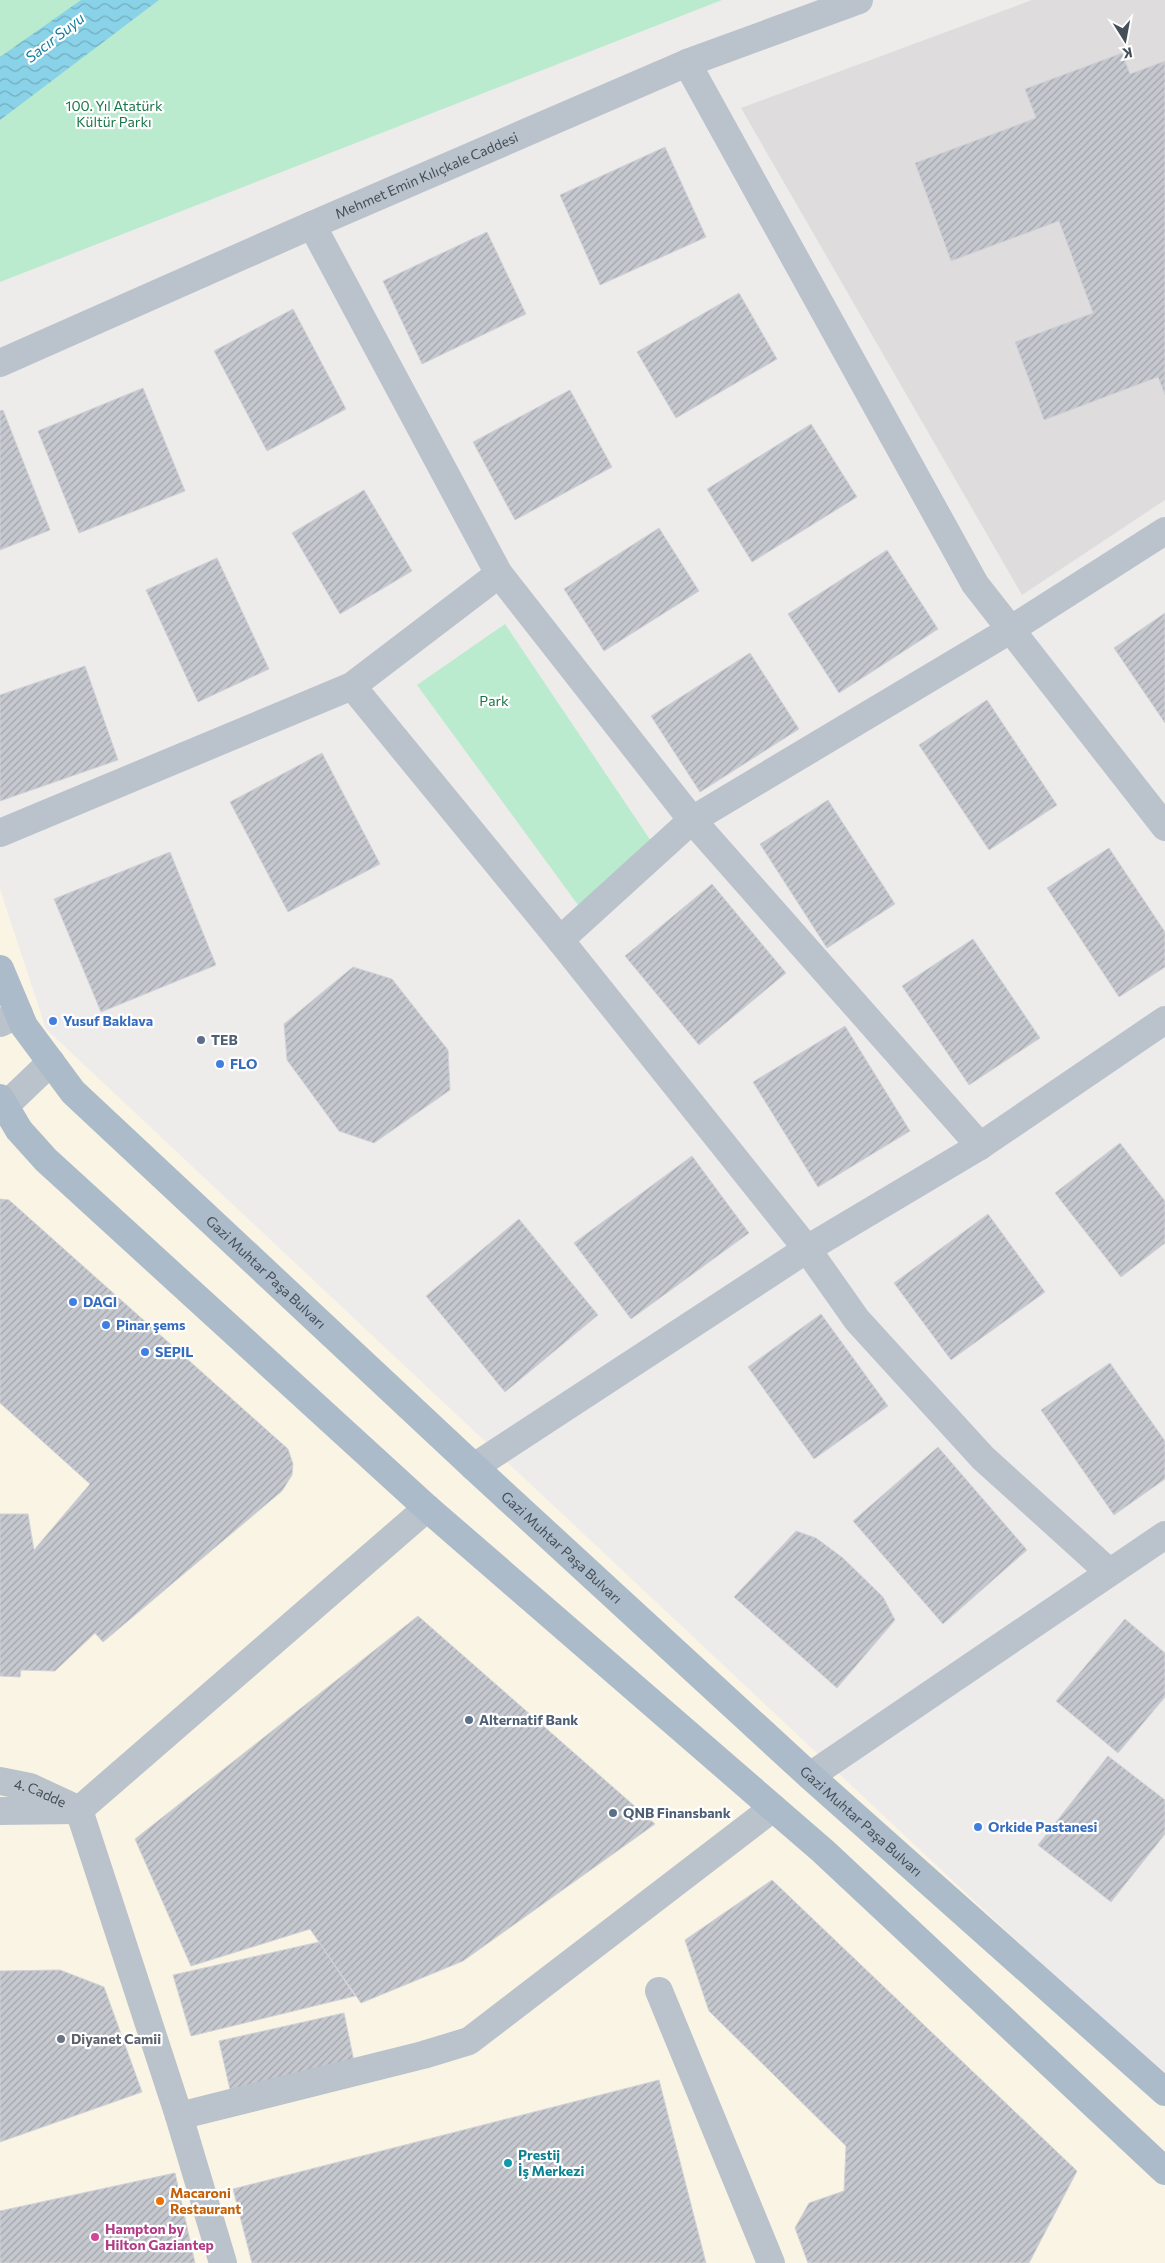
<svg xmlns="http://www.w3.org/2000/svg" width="1165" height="2263" font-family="Commissioner,sans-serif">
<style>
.commercial{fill:#faf4e4}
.education{fill:#dfdcdd}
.green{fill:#baebce}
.water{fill:url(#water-waves)}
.building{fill:url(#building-hatch);stroke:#d0d2d7}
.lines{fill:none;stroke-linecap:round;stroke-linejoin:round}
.minor{stroke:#bac3cb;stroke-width:28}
.major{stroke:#acbbca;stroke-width:28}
.shop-dot{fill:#3f7fe0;stroke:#fff;stroke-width:2}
.service-dot{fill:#5c6f8a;stroke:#fff;stroke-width:2}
.worship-dot{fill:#6b7280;stroke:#fff;stroke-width:2}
.culture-dot{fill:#0f9aa8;stroke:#fff;stroke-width:2}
.food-dot{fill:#e8710a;stroke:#fff;stroke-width:2}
.hotel-dot{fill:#d1479c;stroke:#fff;stroke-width:2}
.labels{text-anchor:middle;stroke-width:4.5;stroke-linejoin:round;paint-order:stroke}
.park-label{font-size:14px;fill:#1a7548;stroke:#fff}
.street-label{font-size:14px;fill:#454f58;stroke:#fff}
.shop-label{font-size:14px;font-weight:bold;fill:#366cbe;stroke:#fff;text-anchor:start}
.service-label{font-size:14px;font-weight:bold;fill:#4e5e75;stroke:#fff;text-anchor:start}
.worship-label{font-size:14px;font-weight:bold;fill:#5b616d;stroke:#fff;text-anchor:start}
.culture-label{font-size:14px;font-weight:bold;fill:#0d838f;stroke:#fff;text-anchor:start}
.food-label{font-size:14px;font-weight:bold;fill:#c56008;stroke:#fff;text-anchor:start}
.hotel-label{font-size:14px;font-weight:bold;fill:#b23c85;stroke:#fff;text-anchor:start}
.water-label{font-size:15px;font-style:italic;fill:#127f9e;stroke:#fff}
</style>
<defs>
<pattern id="water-waves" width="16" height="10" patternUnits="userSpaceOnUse" patternTransform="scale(1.25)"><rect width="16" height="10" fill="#89d2e7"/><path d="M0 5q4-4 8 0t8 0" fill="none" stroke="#72adbe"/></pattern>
<pattern id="building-hatch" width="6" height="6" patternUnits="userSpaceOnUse" patternTransform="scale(1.25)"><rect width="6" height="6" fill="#c5c8ce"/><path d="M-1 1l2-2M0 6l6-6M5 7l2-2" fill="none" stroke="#a2a5aa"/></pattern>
</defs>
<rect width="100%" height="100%" fill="#eeebeb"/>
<polygon class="commercial" points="0,889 46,1029 1165,2080 1165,2263 0,2263"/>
<polygon class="education" points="1032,0 1165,0 1165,500 1022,595 741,108"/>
<g class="green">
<polygon points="0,0 722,0 0,282"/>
<polygon points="505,624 657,850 578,905 417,685"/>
</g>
<polygon class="water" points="81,0 159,0 0,120 0,57"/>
<g class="building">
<polygon points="1122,53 1130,74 1165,61 1165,395 1158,377 1044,420 1015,342 1093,313 1059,221 951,261 915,163 1036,118 1025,89"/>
<polygon points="665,147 706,237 600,285 560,195"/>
<polygon points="487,232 526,314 422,364 383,281"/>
<polygon points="739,293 777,359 676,418 637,352"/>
<polygon points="293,309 346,409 267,451 214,351"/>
<polygon points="143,388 185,491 79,533 38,431"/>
<polygon points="570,390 612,467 515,520 473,442"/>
<polygon points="3,410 50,530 0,550 0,411"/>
<polygon points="811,424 857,497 752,562 707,489"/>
<polygon points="364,490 412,571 340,614 292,533"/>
<polygon points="659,528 699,591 604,651 564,589"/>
<polygon points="887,550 938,629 839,693 788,614"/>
<polygon points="217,558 269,669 198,702 146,590"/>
<polygon points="1165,613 1165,723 1114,648"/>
<polygon points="750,653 799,729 700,792 651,716"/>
<polygon points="85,666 118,760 0,801 0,695"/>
<polygon points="987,700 1057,805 989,850 919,745"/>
<polygon points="322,753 380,864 288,912 230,802"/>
<polygon points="828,800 895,904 827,948 760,844"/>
<polygon points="1109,848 1165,932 1165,967 1119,997 1047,888"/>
<polygon points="170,852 216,965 101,1012 54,899"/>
<polygon points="712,884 786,973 699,1045 625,956"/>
<polygon points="973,939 1040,1038 969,1085 902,986"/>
<polygon points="353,967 392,979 448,1050 450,1090 374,1143 339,1131 287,1060 284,1024"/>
<polygon points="845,1026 910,1131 818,1187 753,1082"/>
<polygon points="1120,1143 1165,1201 1165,1243 1121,1277 1055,1193"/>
<polygon points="692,1156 749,1233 631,1319 574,1243"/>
<polygon points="0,1199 9,1200 288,1449 293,1464 292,1475 282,1491 103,1642 95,1633 55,1671 21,1670 20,1677 0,1676 0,1514 28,1514 34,1550 90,1484 0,1403"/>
<polygon points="988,1214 1045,1292 951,1360 894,1283"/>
<polygon points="519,1219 598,1315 505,1392 426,1296"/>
<polygon points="821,1314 888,1406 814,1459 748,1367"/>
<polygon points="1110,1363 1165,1441 1165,1479 1114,1515 1041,1410"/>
<polygon points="938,1447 1027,1550 943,1624 853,1521"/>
<polygon points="796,1531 816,1538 843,1558 883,1597 895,1620 837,1688 734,1597"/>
<polygon points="418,1616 655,1824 463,1961 361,2003 310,1929 191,1966 135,1839"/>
<polygon points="1125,1619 1165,1653 1165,1697 1118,1753 1056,1701"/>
<polygon points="1108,1756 1165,1800 1165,1834 1111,1902 1038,1845"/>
<polygon points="772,1880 1077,2171 1029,2263 808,2263 795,2228 809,2203 844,2191 846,2146 709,2011 685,1940"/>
<polygon points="319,1942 355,1996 191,2036 173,1975"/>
<polygon points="60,1970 104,1987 142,2092 0,2142 0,1971"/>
<polygon points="344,2013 355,2066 231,2094 219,2041"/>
<polygon points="659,2080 706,2263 252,2263 233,2189"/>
<polygon points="175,2173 195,2263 0,2263 0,2211"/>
</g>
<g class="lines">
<g class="minor">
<polyline points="687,63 975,584 1165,827"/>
<polyline points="312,225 499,574 692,820 980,1146"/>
<path id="s1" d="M0,363L312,225L687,63L859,0"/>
<polyline points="352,686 560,940 807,1249 857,1320 983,1458 1109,1572"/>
<polyline points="0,833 352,686 499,574"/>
<polyline points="560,940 692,820 1010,630 1165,531"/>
<polyline points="0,1023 19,1014"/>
<polyline points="0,1106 5,1106 51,1062"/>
<polyline points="474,1467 807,1249 980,1146 1165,1020"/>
<polyline points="810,1776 1165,1535"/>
<path id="s2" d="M0,1781L30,1787L73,1807"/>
<polyline points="79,1810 179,2116 223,2263"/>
<polyline points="0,1811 79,1810 427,1508"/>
<polyline points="659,1991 771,2263"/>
<polyline points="179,2116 423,2055 469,2041 773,1808"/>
</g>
<g class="major">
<path id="s3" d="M0,969L24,1026L73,1092L474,1467L810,1776L1165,2092"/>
<polyline points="0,1098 19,1130 46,1160 427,1508 823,1851 1165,2171"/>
</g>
</g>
<g class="shop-dot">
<circle cx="53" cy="1021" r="5"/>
<circle cx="220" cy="1064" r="5"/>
<circle cx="73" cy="1302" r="5"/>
<circle cx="106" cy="1325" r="5"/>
<circle cx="145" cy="1352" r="5"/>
<circle cx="978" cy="1827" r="5"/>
</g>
<g class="service-dot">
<circle cx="201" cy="1040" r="5"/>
<circle cx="469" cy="1720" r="5"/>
<circle cx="613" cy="1813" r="5"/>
</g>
<circle class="worship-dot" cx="61" cy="2039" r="5"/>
<circle class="culture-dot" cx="508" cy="2163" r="5"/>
<circle class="food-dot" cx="160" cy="2201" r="5"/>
<circle class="hotel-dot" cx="95" cy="2237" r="5"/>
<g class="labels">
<g class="park-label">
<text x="114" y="111">100. Yıl Atatürk<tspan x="114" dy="16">Kültür Parkı</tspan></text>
<text x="494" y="706">Park</text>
</g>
<g class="street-label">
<text dy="5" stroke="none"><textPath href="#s1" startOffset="466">Mehmet Emin Kılıçkale Caddesi</textPath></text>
<text dy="5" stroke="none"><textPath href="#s3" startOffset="408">Gazi Muhtar Paşa Bulvarı</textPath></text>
<text dy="5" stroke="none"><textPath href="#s3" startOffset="812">Gazi Muhtar Paşa Bulvarı</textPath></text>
<text dy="5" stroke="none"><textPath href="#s2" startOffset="42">4. Cadde</textPath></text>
<text dy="5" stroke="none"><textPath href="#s3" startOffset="1218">Gazi Muhtar Paşa Bulvarı</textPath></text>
</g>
<g class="shop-label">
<text x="63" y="1026">Yusuf Baklava</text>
<text x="230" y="1069">FLO</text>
<text x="83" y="1307">DAGI</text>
<text x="116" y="1330">Pinar şems</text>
<text x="155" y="1357">SEPIL</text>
<text x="988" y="1832">Orkide Pastanesi</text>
</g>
<g class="service-label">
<text x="211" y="1045">TEB</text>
<text x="479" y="1725">Alternatif Bank</text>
<text x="623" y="1818">QNB Finansbank</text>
</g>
<g class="worship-label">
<text x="71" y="2044">Diyanet Camii</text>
</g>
<g class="culture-label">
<text x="518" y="2160">Prestij<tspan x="518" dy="16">İş Merkezi</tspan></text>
</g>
<g class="food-label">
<text x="170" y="2198">Macaroni<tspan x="170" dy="16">Restaurant</tspan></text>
</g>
<g class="hotel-label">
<text x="105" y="2234">Hampton by<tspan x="105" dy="16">Hilton Gaziantep</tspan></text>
</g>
<g class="water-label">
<text transform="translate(55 38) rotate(-38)" y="5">Sacır Suyu</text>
</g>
</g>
<g transform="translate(1125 40) rotate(169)" stroke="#ffffff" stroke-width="4" paint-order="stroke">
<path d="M0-4L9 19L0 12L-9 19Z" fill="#454f58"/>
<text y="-8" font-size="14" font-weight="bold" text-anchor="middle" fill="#454f58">K</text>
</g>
</svg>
